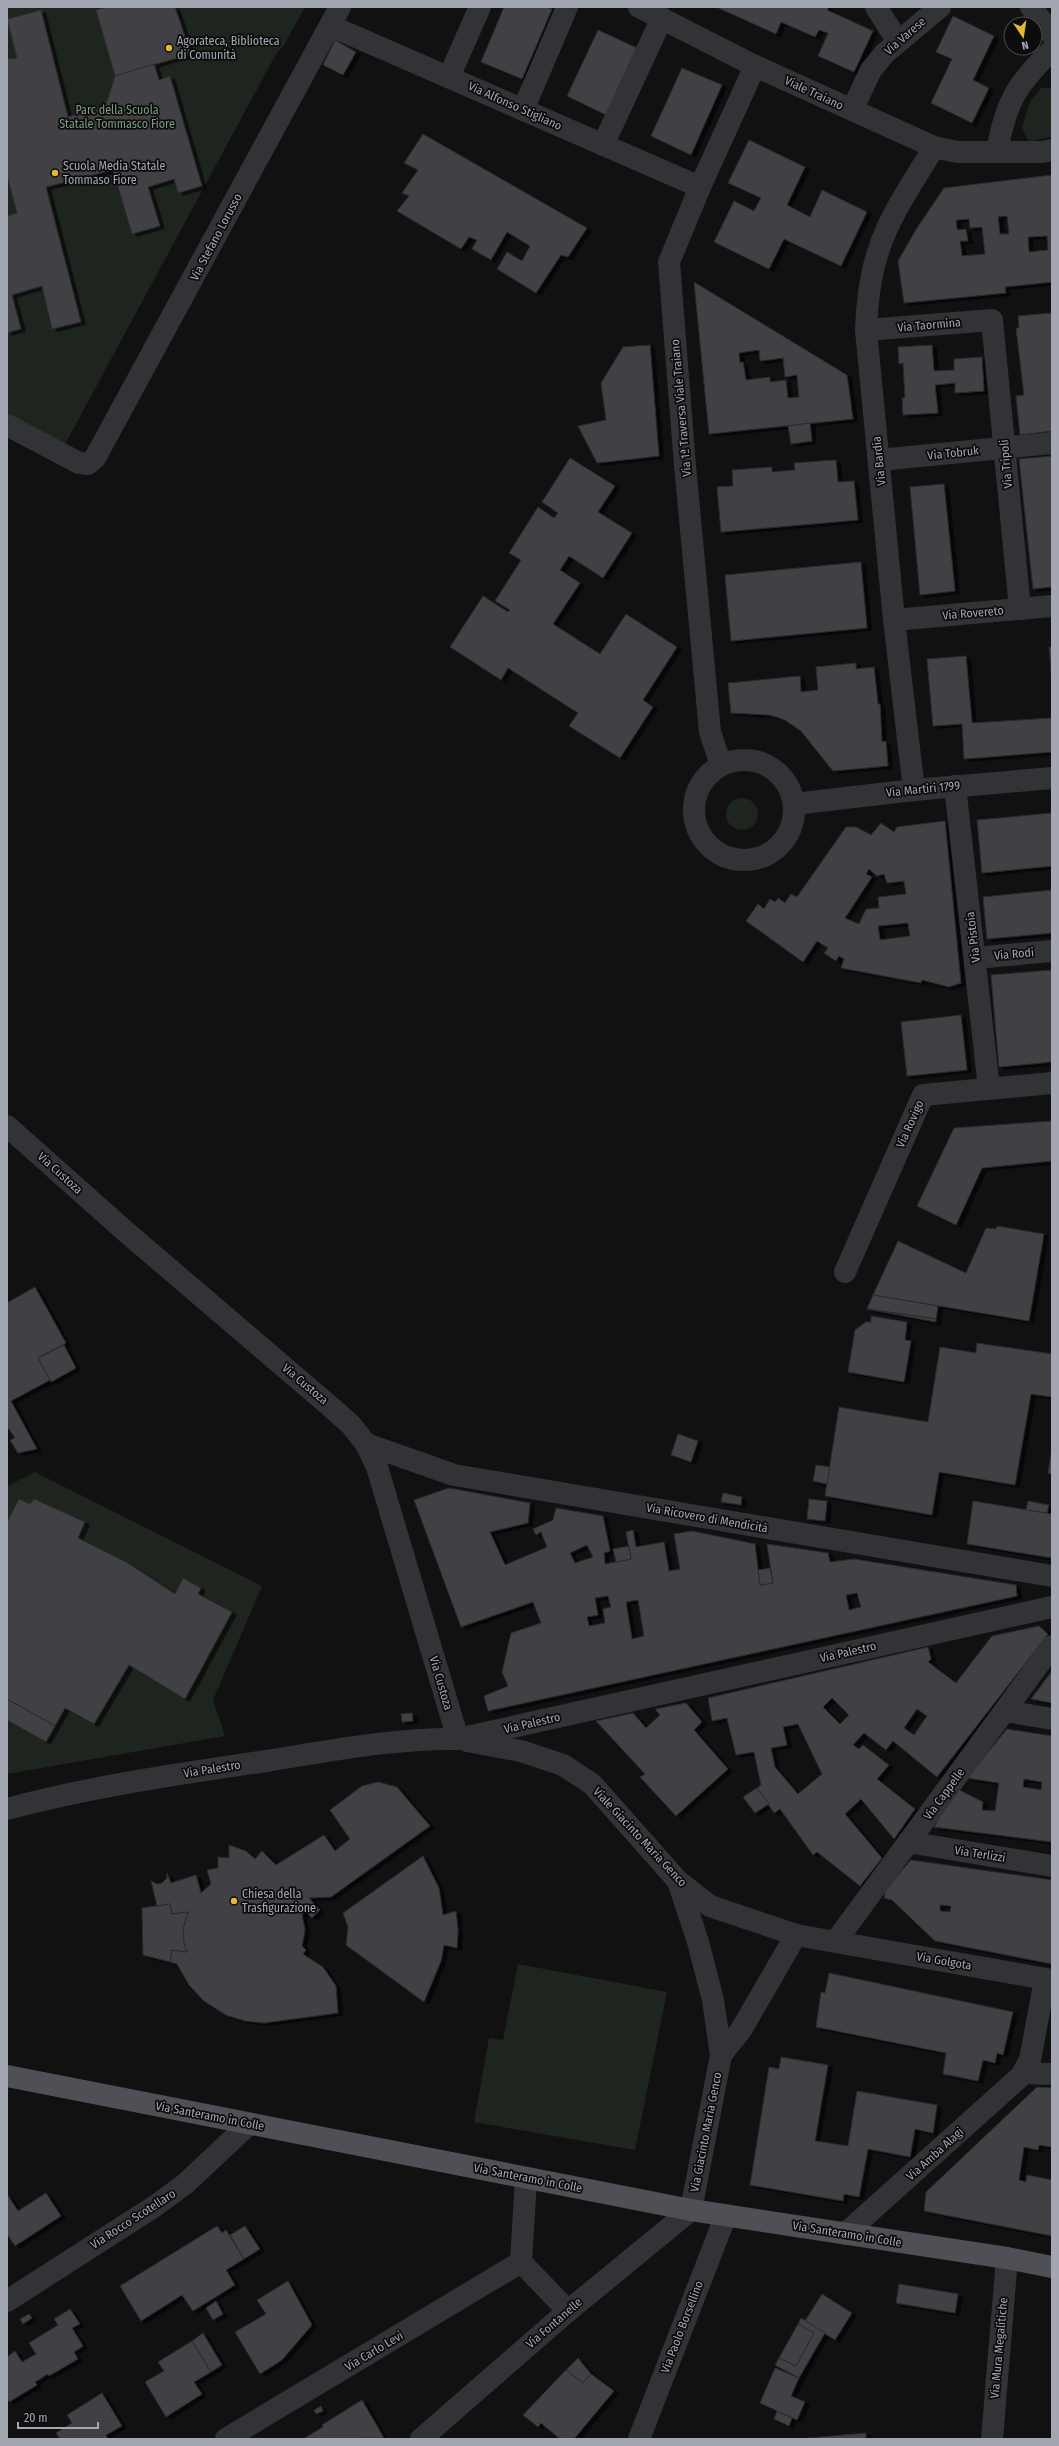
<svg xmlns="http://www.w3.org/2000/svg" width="1059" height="2446" font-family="'Fira Sans Condensed',sans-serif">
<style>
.green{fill:#1e251f}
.building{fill:#404145;stroke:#2b2b2e;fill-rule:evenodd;filter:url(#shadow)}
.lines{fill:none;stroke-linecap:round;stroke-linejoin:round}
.minor{stroke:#323337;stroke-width:22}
.major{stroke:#4e5056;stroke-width:22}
.poi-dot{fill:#e3b539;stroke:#0c0c0d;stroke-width:1.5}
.labels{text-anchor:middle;stroke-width:3.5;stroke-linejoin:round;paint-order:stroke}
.street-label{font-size:12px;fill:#a3a7b2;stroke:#0c0c0d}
.poi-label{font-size:12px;fill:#a3a7b2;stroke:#0c0c0d;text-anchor:start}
.park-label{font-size:12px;fill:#7b9c80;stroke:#0c0c0d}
</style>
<defs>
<filter id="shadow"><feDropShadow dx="4.5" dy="2.5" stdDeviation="0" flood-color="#0009"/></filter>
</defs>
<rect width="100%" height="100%" fill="#111112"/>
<g class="green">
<polygon points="7,7 305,7 284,45 276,54 63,448 7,418"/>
<polygon points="1041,88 1052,88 1052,137 1029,141 1022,128 1030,102"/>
<circle cx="742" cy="814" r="16"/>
<polygon points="35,1472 262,1586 213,1700 225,1736 7,1774 7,1486"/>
<polygon points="518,1964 667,1992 635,2150 474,2122 489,2038 503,2040"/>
</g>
<g class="building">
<polygon points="107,7 175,7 191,54 115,76 96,10"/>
<polygon points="504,7 546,7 552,9 522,79 481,62"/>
<polygon points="716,7 829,7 827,10 873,31 854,72 818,56 828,33 819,30 815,37 781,22 776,34"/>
<polygon points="41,10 68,117 106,104 115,76 154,64 159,80 170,76 202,186 178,193 174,179 148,187 160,226 132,234 113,170 46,187 81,322 52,329 42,286 12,295 21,329 7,333 7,216 17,213 7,176 7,59 17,58 7,19"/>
<polygon points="953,16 994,36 973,80 989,88 972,123 931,103 952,59 936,52"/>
<polygon points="598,30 637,48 606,115 567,96"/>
<polygon points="335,40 356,52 343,75 323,65"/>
<polygon points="682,68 722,85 691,155 651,136"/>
<polygon points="423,134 587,228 568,257 561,255 536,293 497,269 507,252 522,261 530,246 507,232 491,260 472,249 477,240 469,237 461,249 397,211 409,196 402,193 418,170 404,163"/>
<polygon points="749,140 805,167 787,205 810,217 822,190 867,212 841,266 784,239 769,269 714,242 734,201 754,211 761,198 728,183"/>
<path d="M1052,175V282L1005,287L1006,293L904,303L898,261L917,228L944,188ZM1007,216L1009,234H1000L998,217ZM969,219L970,228L982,227L985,254L962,256L960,241H968L966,229L957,230L956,220ZM1047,236L1048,250L1029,252L1028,237Z"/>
<path d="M694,282L847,375L853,419L709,434ZM759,350L760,361L783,358L785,377L797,375L799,397L788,398L786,380L770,382V377L746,380L743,362L740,363L739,353Z"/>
<polygon points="1052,313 1052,431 1020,435 1016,396 1024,395 1016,328 1019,328 1018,316"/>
<polygon points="650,345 659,456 597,463 578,426 606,420 601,383 623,347"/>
<polygon points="932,345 934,371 954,370 954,359 982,357 984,391 955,393 955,383 935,385 938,413 903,415 902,398 905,398 903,363 899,364 898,347"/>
<polygon points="810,423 812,441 791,444 788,426"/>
<polygon points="1052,456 1052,587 1033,589 1019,459"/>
<polygon points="570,458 615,486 598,512 632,533 603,578 569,556 560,570 580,583 553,624 600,654 626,614 677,647 643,700 653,707 620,758 569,726 578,713 508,668 501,680 450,647 483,596 508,612 510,610 495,601 521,560 509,553 538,507 554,518 558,513 542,502"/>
<polygon points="836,460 838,482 854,481 858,520 721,532 717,487 733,486 732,470 772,467 772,472 795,470 794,463"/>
<polygon points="944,484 955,591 920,595 910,487"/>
<polygon points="861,562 867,628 731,641 725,575"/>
<polygon points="1049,647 1052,647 1052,682"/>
<polygon points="966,656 972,723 1052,718 1052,752 964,759 962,724 933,726 927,659"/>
<polygon points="856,663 856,669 874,667 878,704 880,704 882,742 886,741 888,766 833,771 801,731 785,720 770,715 731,713 728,683 800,676 801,692 818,690 816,667"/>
<polygon points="1052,813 1052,866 982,873 977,820"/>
<path d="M945,821L961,983L949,987L922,980L921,983L841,968L844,959L839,956L836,961L824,953L828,948L817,941L803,962L746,921L758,904L764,909L770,899L775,902L778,898L785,903L791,894L797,897L846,827H856L871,835L881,823L894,832L897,827ZM869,869L877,876L884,874L887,883L904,881L906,894L878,897L879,908L866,909L859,924L845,918L872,877L866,874ZM908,923L910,936L880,940L878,926Z"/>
<polygon points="1052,890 1052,933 987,939 983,897"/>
<polygon points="1052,970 1052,1062 999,1067 991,975"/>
<polygon points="961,1015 967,1070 907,1076 901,1022"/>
<polygon points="1052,1121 1052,1161 982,1168 956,1225 917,1206 954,1128"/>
<polygon points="997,1226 1044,1234 1029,1321 873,1295 898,1241 966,1273 986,1228 996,1229"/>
<polygon points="35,1287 66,1343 38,1358 50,1380 11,1401 37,1449 18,1453 10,1440 15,1438 9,1429 7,1430 7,1303"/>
<polygon points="873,1295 938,1306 936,1319 867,1309"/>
<polygon points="867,1309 936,1319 936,1322"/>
<polygon points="871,1316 907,1322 905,1340 911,1341 904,1382 848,1372 855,1330 866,1322 871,1322"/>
<polygon points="977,1343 1052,1354 1052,1397 1031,1394 1015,1485 939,1472 932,1515 825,1496 839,1407 928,1422 940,1347 976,1353"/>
<polygon points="64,1345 76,1368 51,1382 38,1358"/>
<polygon points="678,1434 698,1441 691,1462 671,1455"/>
<polygon points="1052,1448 1052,1474 1048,1473"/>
<polygon points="816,1465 830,1467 827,1484 813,1481"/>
<path d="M449,1488L530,1503L528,1523L490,1532L505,1565L547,1547L541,1532L536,1535L533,1529L553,1520L556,1508L603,1516L610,1551L604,1553L605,1564L631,1559L626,1532L633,1530L636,1547L664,1542L669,1571L680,1569L674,1534L692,1531L755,1544L760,1585L773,1583L767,1544L828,1553L830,1562L854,1559L1016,1585L1017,1596L488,1711L484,1696L508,1686L502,1672L511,1633L541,1623L533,1602L461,1627L414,1500ZM587,1545L593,1557L575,1563L570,1553ZM857,1593L861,1607L849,1610L846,1595ZM608,1596L611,1607L603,1609L605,1623L589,1626L587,1617L598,1615L595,1598ZM638,1600L644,1636L632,1639L626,1602Z"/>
<polygon points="723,1493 742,1497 741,1505 721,1502"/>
<polygon points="19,1499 30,1504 34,1499 85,1522 78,1538 128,1563 175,1594 183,1578 201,1588 198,1594 232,1612 185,1699 129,1665 94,1724 65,1708 55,1726 7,1699 7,1522"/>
<polygon points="809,1499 827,1501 825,1521 807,1519"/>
<polygon points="973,1501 1052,1514 1052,1558 967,1544"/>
<polygon points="1028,1501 1049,1505 1047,1513 1026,1510"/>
<polygon points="629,1546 631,1559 616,1562 613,1549"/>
<polygon points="770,1568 773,1583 760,1585 758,1570"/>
<path d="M1039,1626L1048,1634L937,1777L893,1741L886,1750L864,1733L853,1745L859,1749L863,1745L889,1765L877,1779L915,1809L894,1839L861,1799L845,1814L882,1858L860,1886L817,1852L813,1855L780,1809L774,1813L757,1788L761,1785L754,1752L736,1755L727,1718L712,1721L708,1698L928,1647L931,1659L928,1662L956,1683L992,1636ZM832,1698L849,1715L840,1724L823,1707ZM917,1709L927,1716L914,1735L904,1728ZM798,1724L822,1774L798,1794L775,1767L771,1748L787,1745L783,1727Z"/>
<polygon points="1052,1671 1052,1703 1031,1699"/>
<polygon points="7,1699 55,1726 46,1742 7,1720"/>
<polygon points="686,1703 702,1722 694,1730 728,1769 676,1816 640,1777 645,1774 596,1721 633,1713 646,1728 660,1715 655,1709"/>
<polygon points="412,1713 413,1721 402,1722 401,1714"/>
<path d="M1007,1729L1052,1736V1842L934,1827L957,1789L983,1802L982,1810L995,1811L999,1783L967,1778ZM1024,1779L1042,1782L1041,1790L1023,1787Z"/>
<polygon points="378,1782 397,1787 430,1826 331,1897 309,1898 320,1910 312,1918 305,1911 302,1915 305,1930 302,1946 306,1950 303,1954 323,1967 336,1986 338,2013 264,2023 245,2021 226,2015 204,2001 189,1985 177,1964 170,1962 172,1950 187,1952 184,1943 183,1929 188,1912 172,1914 170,1904 157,1906 151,1881 157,1884 162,1883 167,1878 167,1873 171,1883 196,1875 201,1893 211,1884 207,1870 218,1868 218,1857 229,1858 229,1845 246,1851 255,1859 262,1851 276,1865 324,1835 335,1851 350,1839 330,1810 362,1786"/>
<polygon points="757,1788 769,1804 755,1813 743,1797"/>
<polygon points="423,1856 439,1888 443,1915 456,1911 458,1930 457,1948 444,1945 441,1961 424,2002 346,1945 348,1927 343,1913"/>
<path d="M911,1860L1052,1880V1964L935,1941L892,1900L884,1898L886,1889ZM940,1905L951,1906L950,1912L940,1911Z"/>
<polygon points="170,1904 172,1914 188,1912 183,1929 184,1943 187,1952 172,1950 170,1962 143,1955 142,1908"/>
<polygon points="829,1973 1013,2012 1003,2055 997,2053 995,2063 983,2060 978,2081 943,2074 946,2053 816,2027 821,1992 825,1993"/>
<polygon points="781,2057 828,2065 815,2141 848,2146 857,2091 937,2105 933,2133 915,2129 910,2157 868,2149 859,2197 844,2194 843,2201 750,2185 769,2067 779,2069"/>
<polygon points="1037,2087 1052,2088 1052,2141 1051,2147 1039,2145 1038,2150 1024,2147 1019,2180 1026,2182 1027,2175 1052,2180 1052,2236 924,2211 926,2192"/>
<polygon points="46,2193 61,2216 15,2246 7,2234 7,2194 18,2211"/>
<polygon points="217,2226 222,2233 226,2230 244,2259 226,2270 235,2285 193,2311 182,2295 141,2321 120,2286"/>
<polygon points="245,2226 260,2249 244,2259 230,2235"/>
<polygon points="288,2281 312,2325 282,2360 260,2374 235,2332 266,2314 257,2300"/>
<polygon points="899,2284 958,2294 955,2313 896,2303"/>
<polygon points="822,2294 852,2313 835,2340 805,2321"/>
<polygon points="216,2301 223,2314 213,2320 206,2308"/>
<polygon points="70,2309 80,2324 72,2328 83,2346 74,2352 78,2359 49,2376 48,2374 35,2382 37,2385 9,2402 7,2398 7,2357 15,2351 22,2362 36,2354 29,2343 58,2325 54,2319"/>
<polygon points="29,2314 32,2318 23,2324 20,2319"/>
<polygon points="801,2318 825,2333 799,2378 775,2365 779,2358 796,2366 814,2333 798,2324"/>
<polygon points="798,2324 814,2333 796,2366 779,2358"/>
<polygon points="203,2333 222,2365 211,2372 192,2341"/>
<polygon points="192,2341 211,2372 194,2382 202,2394 166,2417 145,2382 164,2371 158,2362"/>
<polygon points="578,2358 591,2374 583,2383 566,2370"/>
<polygon points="775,2368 799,2378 791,2396 805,2402 797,2420 760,2403"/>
<polygon points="566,2370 583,2383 591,2374 614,2391 574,2439 560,2439 541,2423 538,2427 523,2415"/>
<polygon points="102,2393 122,2426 106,2435 108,2439 60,2439 56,2433 72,2423 67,2415"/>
<polygon points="362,2400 384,2438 303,2439 323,2427 322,2425"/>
<polygon points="321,2406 323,2411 316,2414 314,2410"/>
<polygon points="777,2411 792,2418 789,2426 774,2419"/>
<polygon points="866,2433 866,2439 808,2439 808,2438"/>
</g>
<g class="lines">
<g class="minor">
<polyline points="639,7 755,66 934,147 957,152 1043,152 1052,150"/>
<polyline points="876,7 897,40"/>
<polyline points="1031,7 1052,34"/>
<polyline points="331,26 700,187"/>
<polyline points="449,77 480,7"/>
<polyline points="523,110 567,7"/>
<polyline points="852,110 871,70 885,53 940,7"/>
<polyline points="603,145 662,18"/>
<path d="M997,151C1006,102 1016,85 1052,50"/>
<polyline points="866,330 992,320 1020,609"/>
<polyline points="7,425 79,463 88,464 95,458 340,7"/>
<polyline points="879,460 1052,443"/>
<polyline points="894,620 1052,606"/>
<circle cx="744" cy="810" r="50"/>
<polyline points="721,765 710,732 685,466 669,262 700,187 755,66"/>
<polyline points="955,786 989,1088"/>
<path d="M914,790L894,620L866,330C867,302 870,275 879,249C890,214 916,178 934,147"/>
<polyline points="794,804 914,790 1052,778"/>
<polyline points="975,958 1052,951"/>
<polyline points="7,1126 125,1231 332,1408 351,1425 366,1444 377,1467 458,1739"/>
<polyline points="845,1272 923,1095 1052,1083"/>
<polyline points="366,1444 454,1475 1052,1576"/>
<polyline points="1005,1711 1052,1719"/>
<polyline points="467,1741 521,1751 563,1765 592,1784 678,1881 710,1906 796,1935 1052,1980"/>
<path d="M7,1809C92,1786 179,1774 266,1761C330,1751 394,1738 458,1739L1052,1607"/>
<polyline points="908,1842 1052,1866"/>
<polyline points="836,1941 1052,1646"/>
<polyline points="721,2055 741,2030 796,1935"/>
<polyline points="1024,2073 1052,2074"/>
<polyline points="526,2178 521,2262 568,2311"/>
<polyline points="845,2234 1021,2076 1030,2060 1045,1979"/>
<polyline points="7,2301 155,2206 185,2184 249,2124"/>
<polyline points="226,2439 521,2262"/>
<polyline points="421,2439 568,2311 691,2210 721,2055 713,2000 698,1942 678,1881"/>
<polyline points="639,2439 726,2215"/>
<polyline points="992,2439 1007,2258"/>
</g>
<polyline class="major" points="7,2076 691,2210 1007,2258 1052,2267"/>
</g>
<g class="poi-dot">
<circle cx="169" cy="48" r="4"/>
<circle cx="55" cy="173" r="4"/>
<circle cx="234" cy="1901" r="4"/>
</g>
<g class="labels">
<g class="street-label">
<text transform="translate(905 36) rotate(-41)" y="4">Via Varese</text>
<text transform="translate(814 93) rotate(25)" y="4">Viale Traiano</text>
<text transform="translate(515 106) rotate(24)" y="4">Via Alfonso Stigliano</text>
<text transform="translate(216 237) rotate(-62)" y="4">Via Stefano Lorusso</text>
<text transform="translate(929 325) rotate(-5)" y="4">Via Taormina</text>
<text transform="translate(681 408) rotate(-95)" y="4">Via 1ª Traversa Viale Traiano</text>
<text transform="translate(953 453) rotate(-6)" y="4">Via Tobruk</text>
<text transform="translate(879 461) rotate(-96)" y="4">Via Bardia</text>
<text transform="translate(1006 464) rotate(-95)" y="4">Via Tripoli</text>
<text transform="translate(973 613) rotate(-5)" y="4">Via Rovereto</text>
<text transform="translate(923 789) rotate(-6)" y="4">Via Martiri 1799</text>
<text transform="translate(973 937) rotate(-97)" y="4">Via Pistoia</text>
<text transform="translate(1014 954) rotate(-5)" y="4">Via Rodi</text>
<text transform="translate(910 1124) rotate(-66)" y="4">Via Rovigo</text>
<text transform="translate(60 1173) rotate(42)" y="4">Via Custoza</text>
<text transform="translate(305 1384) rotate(40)" y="4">Via Custoza</text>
<text transform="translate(707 1518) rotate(10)" y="4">Via Ricovero di Mendicità</text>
<text transform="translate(848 1652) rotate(-13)" y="4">Via Palestro</text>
<text transform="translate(441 1683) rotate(74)" y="4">Via Custoza</text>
<text transform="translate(532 1723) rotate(-13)" y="4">Via Palestro</text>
<text transform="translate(212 1769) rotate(-9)" y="4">Via Palestro</text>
<text transform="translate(944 1794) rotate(-54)" y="4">Via Cappelle</text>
<text transform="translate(640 1837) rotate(47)" y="4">Viale Giacinto Maria Genco</text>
<text transform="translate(980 1854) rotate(9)" y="4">Via Terlizzi</text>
<text transform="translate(944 1961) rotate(10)" y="4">Via Golgota</text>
<text transform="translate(210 2116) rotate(11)" y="4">Via Santeramo in Colle</text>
<text transform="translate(706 2132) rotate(-79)" y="4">Via Giacinto Maria Genco</text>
<text transform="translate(935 2154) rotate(-42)" y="4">Via Amba Alagi</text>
<text transform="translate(528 2178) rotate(11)" y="4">Via Santeramo in Colle</text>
<text transform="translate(133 2219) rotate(-33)" y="4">Via Rocco Scotellaro</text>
<text transform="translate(847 2234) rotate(9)" y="4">Via Santeramo in Colle</text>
<text transform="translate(554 2323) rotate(-41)" y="4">Via Fontanelle</text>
<text transform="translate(682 2327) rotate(-69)" y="4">Via Paolo Borsellino</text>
<text transform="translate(999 2348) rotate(-85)" y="4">Via Mura Megalitiche</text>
<text transform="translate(374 2351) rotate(-31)" y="4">Via Carlo Levi</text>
</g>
<g class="poi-label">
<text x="177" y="45">Agorateca, Biblioteca<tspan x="177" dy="14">di Comunità</tspan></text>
<text x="63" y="170">Scuola Media Statale<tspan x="63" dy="14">Tommaso Fiore</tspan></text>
<text x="242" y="1898">Chiesa della<tspan x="242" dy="14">Trasfigurazione</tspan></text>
</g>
<g class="park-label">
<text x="117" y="114">Parc della Scuola<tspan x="117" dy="14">Statale Tommasco Fiore</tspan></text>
</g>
</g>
<rect width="1059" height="2446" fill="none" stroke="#a3a7b2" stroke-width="16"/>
<g transform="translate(1023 36) rotate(167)"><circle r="19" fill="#0c0c0d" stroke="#484a4f"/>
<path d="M0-3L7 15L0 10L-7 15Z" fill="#e3b539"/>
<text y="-6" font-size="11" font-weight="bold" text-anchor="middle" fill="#a3a7b2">N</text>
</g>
<path d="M18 2422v6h80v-6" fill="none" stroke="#a3a7b2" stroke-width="2"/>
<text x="24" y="2422" font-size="12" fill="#a3a7b2" stroke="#0c0c0d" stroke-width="3" paint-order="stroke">20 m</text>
</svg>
